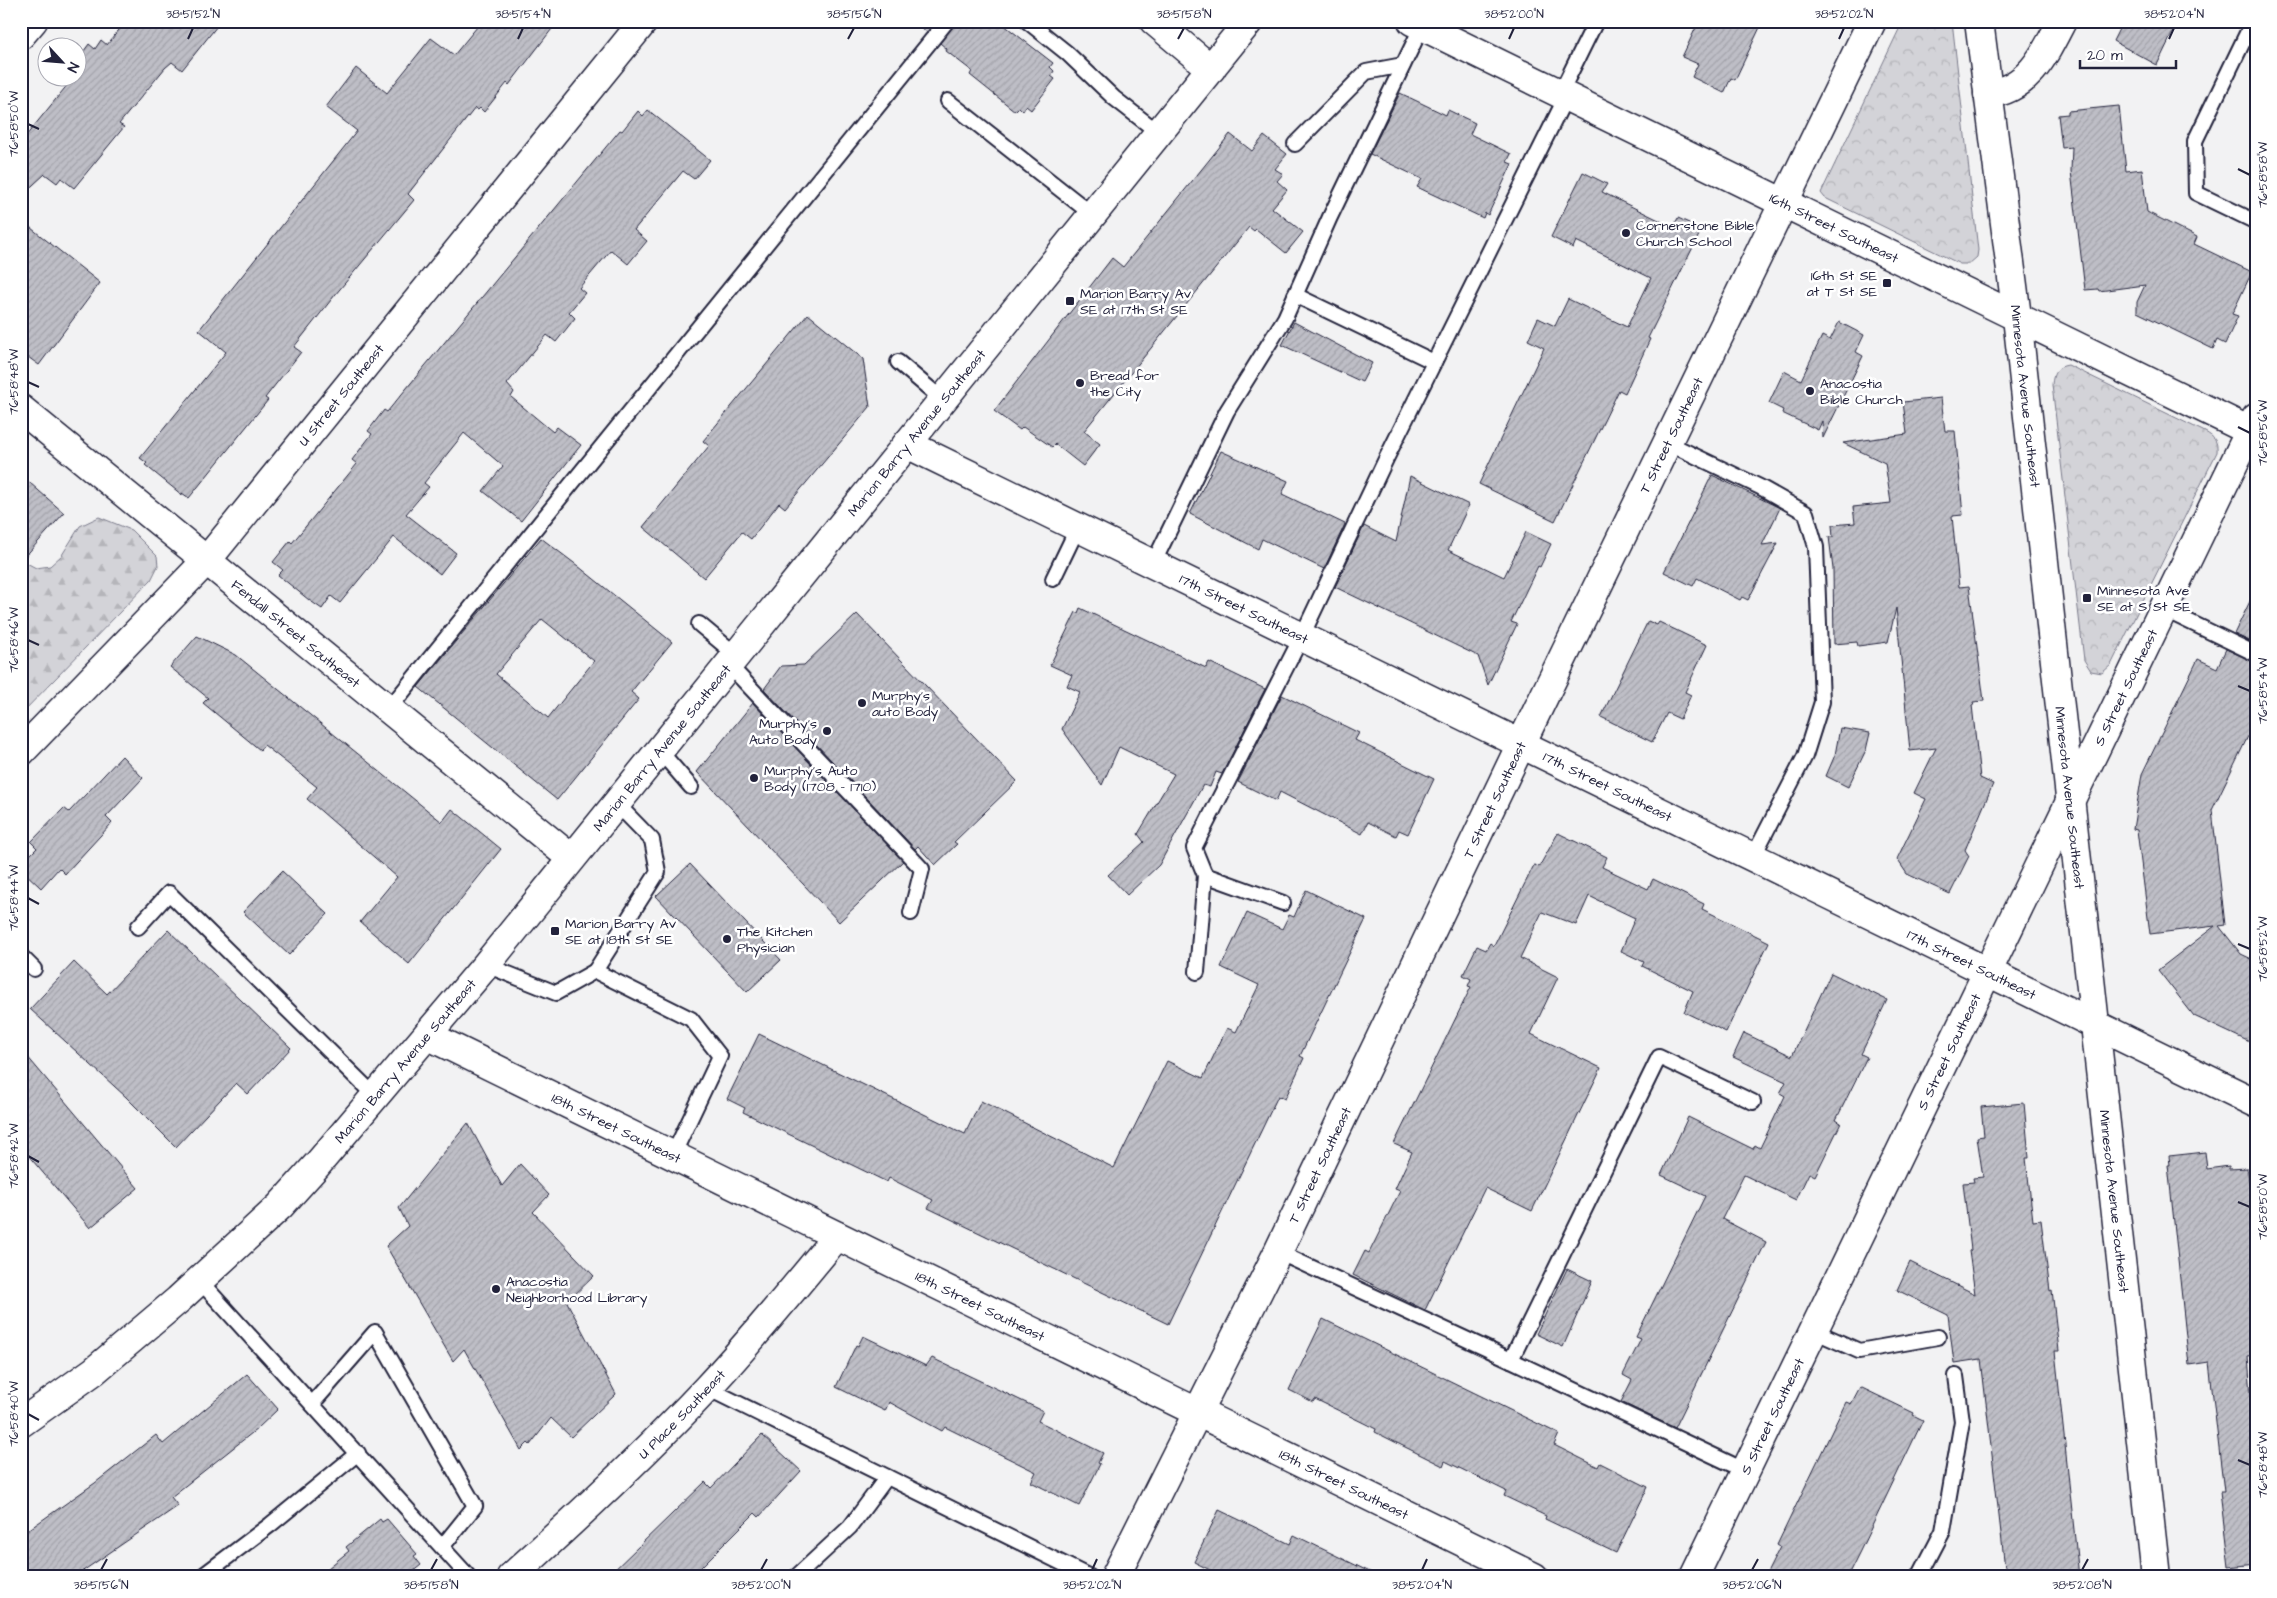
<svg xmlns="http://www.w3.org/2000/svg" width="2277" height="1598" font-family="'Architects Daughter',sans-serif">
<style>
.forest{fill:url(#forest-firs);stroke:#7a7a8a}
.park{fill:url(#park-crowns);stroke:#7a7a8a}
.building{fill:url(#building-hatch);stroke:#22223b;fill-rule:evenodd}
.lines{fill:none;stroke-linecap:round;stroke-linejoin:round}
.lane-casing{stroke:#22223b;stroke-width:18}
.street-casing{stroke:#22223b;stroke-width:31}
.secondary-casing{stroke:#22223b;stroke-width:31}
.lane{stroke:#fff;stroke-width:14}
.street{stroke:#fff;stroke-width:28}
.secondary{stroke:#fff;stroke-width:28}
.ticks{fill:none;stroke:#22223b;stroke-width:2}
.poi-dot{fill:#22223b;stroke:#fff;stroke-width:2}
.labels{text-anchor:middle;stroke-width:5;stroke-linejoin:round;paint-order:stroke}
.poi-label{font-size:14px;fill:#22223b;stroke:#fff;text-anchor:start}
.street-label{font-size:14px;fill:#22223b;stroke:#fff}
.neatline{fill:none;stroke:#22223b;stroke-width:2}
.ticks-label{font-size:12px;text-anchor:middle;fill:#22223b}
</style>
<defs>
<pattern id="forest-firs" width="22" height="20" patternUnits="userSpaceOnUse" patternTransform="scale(1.25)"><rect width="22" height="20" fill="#d3d3d8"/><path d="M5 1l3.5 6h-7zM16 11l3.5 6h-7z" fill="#b5b5ba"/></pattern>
<pattern id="park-crowns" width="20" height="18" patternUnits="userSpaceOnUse" patternTransform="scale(1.25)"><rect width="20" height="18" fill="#d3d3d8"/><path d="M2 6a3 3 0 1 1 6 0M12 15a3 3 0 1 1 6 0" fill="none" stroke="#b5b5ba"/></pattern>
<pattern id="building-hatch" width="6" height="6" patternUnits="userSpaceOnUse" patternTransform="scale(1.25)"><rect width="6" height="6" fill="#bebec6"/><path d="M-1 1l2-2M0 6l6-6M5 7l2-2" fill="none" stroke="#a3a3ab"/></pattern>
</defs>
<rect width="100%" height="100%" fill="#f2f2f3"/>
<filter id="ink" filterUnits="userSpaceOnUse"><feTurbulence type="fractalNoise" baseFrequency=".02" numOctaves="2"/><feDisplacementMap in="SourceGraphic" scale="10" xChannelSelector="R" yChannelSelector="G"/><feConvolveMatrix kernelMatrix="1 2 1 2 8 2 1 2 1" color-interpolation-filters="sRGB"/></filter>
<g filter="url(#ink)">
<polygon class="forest" points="99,517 131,530 157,556 158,566 151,580 21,714 21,560 36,568 50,566 62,555 80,526"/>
<g class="park">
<polygon points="1903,21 1952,21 1978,250 1977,257 1969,264 1960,264 1825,198 1821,193"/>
<path d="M2068,365L2205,432C2214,437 2218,441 2217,452L2111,665L2102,673L2091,671L2084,660L2052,385C2053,373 2056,367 2068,365Z"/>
</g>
<g class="building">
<polygon points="126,21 221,21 182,70 172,62 165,68 119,124 124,127 74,188 61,178 57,183 45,174 21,196 21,142 73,78 78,78 78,59 89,44 95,49 101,40 107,45"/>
<polygon points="482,21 558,21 509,85 507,83 484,112 480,108 478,110 475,108 408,194 414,200 335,295 294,347 301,352 265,398 268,400 189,498 182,493 182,495 145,465 147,463 140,458 226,352 199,330 357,131 326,107 356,68 387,93 431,38 454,55"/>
<polygon points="913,21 936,21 927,32"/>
<polygon points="956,21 999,21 1053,63 1050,67 1054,71 1051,76 1055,79 1031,110 1026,106 1023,111 1019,107 1015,111 970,75 972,71 946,51 947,49 940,43"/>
<polygon points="1699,21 1763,21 1735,80 1731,78 1724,93 1692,77 1698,64 1682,57"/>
<polygon points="2123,21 2161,21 2175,28 2157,65 2113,41"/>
<polygon points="1400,93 1446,115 1448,110 1475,123 1470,134 1511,154 1507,162 1512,164 1488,215 1485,213 1483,218 1417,187 1422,179 1370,154"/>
<polygon points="2119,106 2126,171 2142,169 2147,212 2197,237 2194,244 2252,272 2232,314 2238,316 2225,344 2217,340 2213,349 2137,312 2137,302 2145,285 2099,291 2098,289 2085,290 2071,171 2072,147 2062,148 2058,115 2068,114 2068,111"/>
<polygon points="648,110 710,160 694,179 683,171 634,230 647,241 628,264 611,250 579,288 585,293 569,312 575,318 556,342 547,335 507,384 514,392 511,397 553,432 557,427 581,445 521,521 483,491 503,466 464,433 424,483 429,487 406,514 456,553 440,574 394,537 340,603 331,596 322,609 309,600 278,575 283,570 273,562 290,541 292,543 357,464 352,460 372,434 368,431 384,410 387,412 620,130 622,131 638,111 643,116"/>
<polygon points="1230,134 1252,151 1264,136 1287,154 1275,169 1283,174 1277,181 1287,190 1272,208 1303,232 1286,253 1256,229 1254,231 1249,227 1084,431 1100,444 1083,466 1055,444 1052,447 1023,427 1020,430 994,411 1112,258 1123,267"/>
<polygon points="1583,172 1607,184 1602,192 1673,227 1678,218 1702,229 1648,338 1650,339 1625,393 1619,390 1555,521 1479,484 1544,348 1528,340 1538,318 1555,326 1568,299 1627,327 1651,278 1576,241 1573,248 1551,237"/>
<polygon points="21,220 100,283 39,365 21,352"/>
<polygon points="808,314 863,359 870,407 785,508 779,503 751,539 742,532 704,578 643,527 709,446 703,441"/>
<polygon points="1294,322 1372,363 1362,382 1282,345"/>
<polygon points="1839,322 1864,335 1856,352 1863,356 1823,438 1822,421 1818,430 1782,413 1783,410 1769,403 1784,371 1801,380 1822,336 1830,340"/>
<polygon points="1941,398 1945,431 1955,431 1963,515 1952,516 1959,587 1969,586 1984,701 1973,702 1974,705 1972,705 1980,778 1993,784 1965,850 1969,856 1950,894 1907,874 1897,859 1926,799 1914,793 1936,748 1910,751 1896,608 1888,642 1858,646 1857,642 1834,644 1833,569 1829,537 1833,537 1832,525 1855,523 1853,507 1891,503 1885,463 1843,443 1907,434 1903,402"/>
<polygon points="1221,451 1288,481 1282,494 1345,524 1324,569 1262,539 1258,549 1190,514"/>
<polygon points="21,475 64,513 21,561"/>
<polygon points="1712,475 1780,508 1762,545 1778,543 1748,600 1742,597 1740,600 1697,578 1693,586 1664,572"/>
<polygon points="1410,476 1469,505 1448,550 1504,577 1526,532 1551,544 1540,567 1538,566 1511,622 1517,624 1488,685 1478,656 1335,587 1364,526 1396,542"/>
<path d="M541,538L578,566L672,642L631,692L639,699L557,800L418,687ZM542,619L594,661L548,718L496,674Z"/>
<polygon points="2256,589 2256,644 2234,634"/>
<polygon points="1080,608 1206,668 1209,662 1265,689 1222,774 1216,772 1210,787 1203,785 1159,865 1127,895 1108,875 1144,842 1138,834 1174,774 1119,747 1102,785 1062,729 1080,692 1067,686 1072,675 1050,665 1076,612 1078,613"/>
<polygon points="857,614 1017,781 954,842 957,844 935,865 918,846 915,849 764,689 781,666 804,665"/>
<polygon points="1648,621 1657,625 1659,622 1707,645 1685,692 1691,695 1680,719 1667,713 1652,742 1601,717"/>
<polygon points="197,636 236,655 442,822 452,809 501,849 409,964 360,922 397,877 307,799 317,787 264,745 260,750 203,703 208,698 170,667"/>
<polygon points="2226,649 2256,663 2256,720 2212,810 2225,925 2219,926 2241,954 2256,961 2256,1045 2194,1016 2158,970 2215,926 2150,934 2137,830 2133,829 2142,774 2198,659 2217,668"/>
<polygon points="1282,695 1359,733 1355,740 1357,741 1434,779 1408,834 1399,830 1396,836 1368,822 1362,834 1280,792 1276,801 1238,782"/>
<polygon points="753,703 903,861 839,922 697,772"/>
<polygon points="1840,728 1870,733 1866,750 1848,787 1826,776 1835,755"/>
<polygon points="122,756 143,778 106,817 112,823 65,874 59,868 41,888 21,869 21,864 37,848 31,842 64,808 69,812"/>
<polygon points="1558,833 1607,857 1602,867 1648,889 1653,879 1704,904 1702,909 1769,942 1726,1032 1684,1012 1693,991 1642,966 1644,962 1621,951 1635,918 1589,896 1576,925 1542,912 1520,958 1558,977 1531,1034 1601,1068 1532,1211 1485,1188 1425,1310 1353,1275 1365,1251 1369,1253 1400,1191 1395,1189 1412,1152 1394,1144 1471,987 1468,986 1471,979 1463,975 1477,946 1486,950 1490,943 1494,946 1534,865 1539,867"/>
<polygon points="690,864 781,960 747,992 656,896"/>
<polygon points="282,871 328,914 289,955 243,912"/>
<polygon points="1306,890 1366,919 1300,1056 1304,1058 1285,1099 1278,1096 1168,1324 928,1208 933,1200 889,1178 887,1182 743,1112 745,1108 727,1099 759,1034 965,1134 981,1101 1114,1168 1167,1061 1203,1078 1227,1028 1236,1032 1259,985 1221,967 1247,913 1282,929 1289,915 1294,917"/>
<polygon points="168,930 291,1048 248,1094 236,1083 176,1147 126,1097 30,1009 74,962 107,994"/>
<polygon points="1831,973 1887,1000 1861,1054 1867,1057 1836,1120 1841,1123 1815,1176 1809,1173 1796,1200 1744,1175 1722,1219 1766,1242 1675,1428 1621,1402 1632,1380 1623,1375 1641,1339 1636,1337 1705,1196 1661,1175 1688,1117 1753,1149 1755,1145 1760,1148 1785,1096 1780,1093 1786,1082 1733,1057 1744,1033 1792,1056"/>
<polygon points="21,1049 138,1188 90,1228 21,1147"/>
<polygon points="2024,1103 2029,1158 2026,1158 2033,1221 2041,1220 2050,1291 2052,1290 2059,1351 2055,1351 2079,1577 2006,1577 1981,1359 1954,1363 1948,1315 1897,1290 1910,1262 1975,1294 1969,1251 1971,1250 1963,1183 1974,1182 1973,1178 1983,1177 1977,1137 1984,1136 1981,1107"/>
<polygon points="468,1123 502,1186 520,1164 549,1195 533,1212 594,1276 567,1302 616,1394 571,1437 551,1418 530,1445 528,1443 521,1450 464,1349 453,1361 386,1246 408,1226 399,1208"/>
<polygon points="2205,1152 2207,1169 2229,1166 2229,1169 2247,1168 2256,1230 2256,1356 2248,1357 2252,1406 2256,1406 2256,1564 2229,1567 2220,1492 2224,1492 2209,1362 2189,1365 2168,1165 2170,1165 2169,1156"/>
<polygon points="1567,1269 1592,1281 1563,1347 1536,1334"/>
<polygon points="1323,1319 1559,1434 1554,1445 1598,1467 1600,1463 1648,1487 1616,1553 1545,1519 1546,1516 1504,1496 1506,1491 1445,1461 1443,1466 1375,1432 1376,1429 1315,1399 1313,1402 1289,1390"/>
<polygon points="863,1336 926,1366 932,1358 1043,1411 1038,1421 1103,1453 1098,1463 1100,1464 1079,1506 1031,1482 1036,1472 945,1427 942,1431 889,1402 885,1411 836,1387 856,1345 858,1346"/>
<polygon points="247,1374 278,1409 257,1429 171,1497 178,1506 74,1577 21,1577 21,1535 95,1483 156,1435 163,1444"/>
<polygon points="1860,1387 1914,1413 1913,1415 1923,1420 1860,1551 1847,1577 1765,1577 1780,1547 1777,1545 1846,1402 1851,1404"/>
<polygon points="762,1435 801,1471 759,1517 755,1513 691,1577 607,1577 705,1482 711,1488"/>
<polygon points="1219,1510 1290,1544 1294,1535 1380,1577 1224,1577 1194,1562"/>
<polygon points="380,1519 382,1522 387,1519 417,1554 414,1556 421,1565 406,1577 317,1577 349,1551 346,1547"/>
</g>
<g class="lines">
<defs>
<g id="lane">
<polyline points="1027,21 1067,53 1114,98 1159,133"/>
<polyline points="2253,21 2195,141 2196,193 2256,222"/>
<polyline points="1560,94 1596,21"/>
<polyline points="948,101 1093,215"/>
<polyline points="1295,144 1366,72 1403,65"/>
<polyline points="1295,295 1434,362"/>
<polyline points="898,362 943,400"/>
<polyline points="1668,443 1760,487 1806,513 1816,547 1822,702 1805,756 1753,857"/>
<polyline points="1153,564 1227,411 1285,318 1330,217 1422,26"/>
<polyline points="1053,579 1078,527"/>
<polyline points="2163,609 2256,654"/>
<polyline points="699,624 735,654"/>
<polyline points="728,664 922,869 911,913"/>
<polyline points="388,710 947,21"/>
<polyline points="659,750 691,787"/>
<polyline points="1205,875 1283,903"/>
<polyline points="138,927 169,893 376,1097"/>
<polyline points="21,956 34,969"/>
<polyline points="486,965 556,993 595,971 691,1019 720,1056 673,1155"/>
<polyline points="595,971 658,872 652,840 616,803"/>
<polyline points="1197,972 1205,875 1194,848 1302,636 1386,459 1566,97"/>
<polyline points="1278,1252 1511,1360"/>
<polyline points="199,1280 469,1577"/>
<polyline points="1814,1331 1859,1351 1938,1337"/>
<polyline points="707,1388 1090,1577"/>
<polyline points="312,1404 375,1332 475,1506 442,1547"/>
<polyline points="1746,1471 1511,1360 1659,1057 1753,1102"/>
<polyline points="201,1577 270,1525 358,1453"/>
<polyline points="796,1577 850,1527 887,1477"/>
<polyline points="1919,1577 1943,1531 1962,1421 1956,1376"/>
</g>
<g id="street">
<polyline points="1154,21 1211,69"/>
<path id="s1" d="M1412,21L2256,434"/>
<polyline points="21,35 33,21"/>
<path d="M1988,94C2029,89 2045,54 2062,21"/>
<path id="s2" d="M21,409L571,858"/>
<path id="s3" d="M907,444L2256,1103"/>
<path id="s4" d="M21,752L207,560L644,21"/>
<path id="s5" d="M427,1035L1534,1577"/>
<path id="s6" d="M511,1577C579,1516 645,1454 707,1388C753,1339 795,1287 837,1236"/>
<path id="s7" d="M1115,1577L1278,1252L1521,744L1872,21"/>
<path id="s8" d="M1694,1577L2256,418"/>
</g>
<g id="secondary">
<path id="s9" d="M1979,21L2017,317L2156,1577"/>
<path id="s10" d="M21,1423L94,1371L178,1300L280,1206L317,1165L486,965L1249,21"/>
</g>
</defs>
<use href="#lane" class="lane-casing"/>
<use href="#street" class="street-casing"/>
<use href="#secondary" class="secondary-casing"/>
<use href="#lane" class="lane"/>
<use href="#street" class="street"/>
<use href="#secondary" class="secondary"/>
</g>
</g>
<path class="ticks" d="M188,39L193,28M518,39L523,28M848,39L854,28M1178,39L1184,28M1509,39L1514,28M1839,39L1844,28M2169,39L2174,28M28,124L39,129M2238,169L2250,175M28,382L39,387M2238,427L2250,433M28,640L39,645M2238,686L2250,691M28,898L39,904M2238,944L2250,949M28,1156L39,1162M2238,1202L2250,1207M28,1414L39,1420M2238,1460L2250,1465M101,1570L107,1559M431,1570L437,1559M761,1570L767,1559M1092,1570L1097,1559M1422,1570L1427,1559M1752,1570L1758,1559M2082,1570L2088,1559"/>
<g class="poi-dot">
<circle cx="1626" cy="233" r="5"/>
<rect x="1882" y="278" width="10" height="10" rx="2.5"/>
<rect x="1065" y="296" width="10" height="10" rx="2.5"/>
<circle cx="1080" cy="383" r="5"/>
<circle cx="1810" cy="391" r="5"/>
<rect x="2082" y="593" width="10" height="10" rx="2.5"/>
<circle cx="862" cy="703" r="5"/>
<circle cx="827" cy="731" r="5"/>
<circle cx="754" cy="778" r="5"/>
<rect x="550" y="926" width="10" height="10" rx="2.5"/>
<circle cx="727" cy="939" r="5"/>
<circle cx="496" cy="1289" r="5"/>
</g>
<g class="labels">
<g class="poi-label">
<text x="1636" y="230">Cornerstone Bible<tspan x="1636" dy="16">Church School</tspan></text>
<text x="1877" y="280" text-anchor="end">16th St SE<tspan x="1877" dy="16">at T St SE</tspan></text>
<text x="1080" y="298">Marion Barry Av<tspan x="1080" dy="16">SE at 17th St SE</tspan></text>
<text x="1090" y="380">Bread for<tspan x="1090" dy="16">the City</tspan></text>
<text x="1820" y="388">Anacostia<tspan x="1820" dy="16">Bible Church</tspan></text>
<text x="2097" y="595">Minnesota Ave<tspan x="2097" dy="16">SE at S St SE</tspan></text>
<text x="872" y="700">Murphy's<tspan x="872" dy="16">auto Body</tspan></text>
<text x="817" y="728" text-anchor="end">Murphy's<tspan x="817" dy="16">Auto Body</tspan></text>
<text x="764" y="775">Murphy's Auto<tspan x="764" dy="16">Body (1708 - 1710)</tspan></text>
<text x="565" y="928">Marion Barry Av<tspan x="565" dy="16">SE at 18th St SE</tspan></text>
<text x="737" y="936">The Kitchen<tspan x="737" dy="16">Physician</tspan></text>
<text x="506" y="1286">Anacostia<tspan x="506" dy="16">Neighborhood Library</tspan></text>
</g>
<g class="street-label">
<text dy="5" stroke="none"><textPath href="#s1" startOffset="470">16th Street Southeast</textPath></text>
<text dy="5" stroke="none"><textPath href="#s4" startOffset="480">U Street Southeast</textPath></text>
<text dy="5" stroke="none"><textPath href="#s9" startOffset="378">Minnesota Avenue Southeast</textPath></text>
<text dy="5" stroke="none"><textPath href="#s10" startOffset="1340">Marion Barry Avenue Southeast</textPath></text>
<text dy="5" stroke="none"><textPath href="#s7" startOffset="1270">T Street Southeast</textPath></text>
<text dy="5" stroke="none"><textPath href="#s3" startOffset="375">17th Street Southeast</textPath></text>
<text dy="5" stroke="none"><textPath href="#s2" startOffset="355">Fendall Street Southeast</textPath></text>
<text dy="5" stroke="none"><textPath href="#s8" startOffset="989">S Street Southeast</textPath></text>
<text dy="5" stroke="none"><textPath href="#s10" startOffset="935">Marion Barry Avenue Southeast</textPath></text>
<text dy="5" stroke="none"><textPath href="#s3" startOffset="780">17th Street Southeast</textPath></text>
<text dy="5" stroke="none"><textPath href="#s9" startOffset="782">Minnesota Avenue Southeast</textPath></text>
<text dy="5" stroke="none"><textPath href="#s7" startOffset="865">T Street Southeast</textPath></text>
<text dy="5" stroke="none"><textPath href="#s3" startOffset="1185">17th Street Southeast</textPath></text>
<text dy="5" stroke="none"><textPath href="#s8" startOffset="584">S Street Southeast</textPath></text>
<text dy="5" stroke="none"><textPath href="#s10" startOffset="530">Marion Barry Avenue Southeast</textPath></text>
<text dy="5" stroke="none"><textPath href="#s5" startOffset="211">18th Street Southeast</textPath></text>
<text dy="5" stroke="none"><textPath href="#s7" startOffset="460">T Street Southeast</textPath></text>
<text dy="5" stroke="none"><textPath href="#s9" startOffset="1188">Minnesota Avenue Southeast</textPath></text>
<text dy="5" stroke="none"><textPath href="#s5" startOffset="616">18th Street Southeast</textPath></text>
<text dy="5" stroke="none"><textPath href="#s6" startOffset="236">U Place Southeast</textPath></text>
<text dy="5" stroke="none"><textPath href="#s8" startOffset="179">S Street Southeast</textPath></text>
<text dy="5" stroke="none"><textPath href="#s5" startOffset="1021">18th Street Southeast</textPath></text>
</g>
</g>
<rect width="2277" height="1598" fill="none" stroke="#fff" stroke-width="55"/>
<g transform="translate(62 62) rotate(116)"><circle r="24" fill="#ffffff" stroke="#a7a7b1"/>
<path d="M0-4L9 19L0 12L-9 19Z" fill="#22223b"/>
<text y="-8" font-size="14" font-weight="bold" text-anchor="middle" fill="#22223b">N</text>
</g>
<path d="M2080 60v8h96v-8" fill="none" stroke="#22223b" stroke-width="2.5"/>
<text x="2087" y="60" font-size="15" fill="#22223b" stroke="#ffffff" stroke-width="4" paint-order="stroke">20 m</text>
<rect x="28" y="28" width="2222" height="1542" class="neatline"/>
<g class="ticks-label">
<text x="193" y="18">38°51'52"N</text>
<text x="523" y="18">38°51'54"N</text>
<text x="854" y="18">38°51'56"N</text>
<text x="1184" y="18">38°51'58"N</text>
<text x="1514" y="18">38°52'00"N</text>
<text x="1844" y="18">38°52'02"N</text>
<text x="2174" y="18">38°52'04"N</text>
<text transform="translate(14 124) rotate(-90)" y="4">76°58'50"W</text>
<text transform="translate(2263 175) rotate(-90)" y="4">76°58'58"W</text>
<text transform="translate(14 382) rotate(-90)" y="4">76°58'48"W</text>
<text transform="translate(2263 433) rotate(-90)" y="4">76°58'56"W</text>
<text transform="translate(14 640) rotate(-90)" y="4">76°58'46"W</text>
<text transform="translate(2263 691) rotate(-90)" y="4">76°58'54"W</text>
<text transform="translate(14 898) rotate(-90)" y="4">76°58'44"W</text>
<text transform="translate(2263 949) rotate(-90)" y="4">76°58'52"W</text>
<text transform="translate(14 1156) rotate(-90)" y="4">76°58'42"W</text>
<text transform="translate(2263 1207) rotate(-90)" y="4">76°58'50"W</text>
<text transform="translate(14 1414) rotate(-90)" y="4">76°58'40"W</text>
<text transform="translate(2263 1465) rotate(-90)" y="4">76°58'48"W</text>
<text x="101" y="1589">38°51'56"N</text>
<text x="431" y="1589">38°51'58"N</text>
<text x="761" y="1589">38°52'00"N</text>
<text x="1092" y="1589">38°52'02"N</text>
<text x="1422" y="1589">38°52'04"N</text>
<text x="1752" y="1589">38°52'06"N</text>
<text x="2082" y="1589">38°52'08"N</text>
</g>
</svg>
